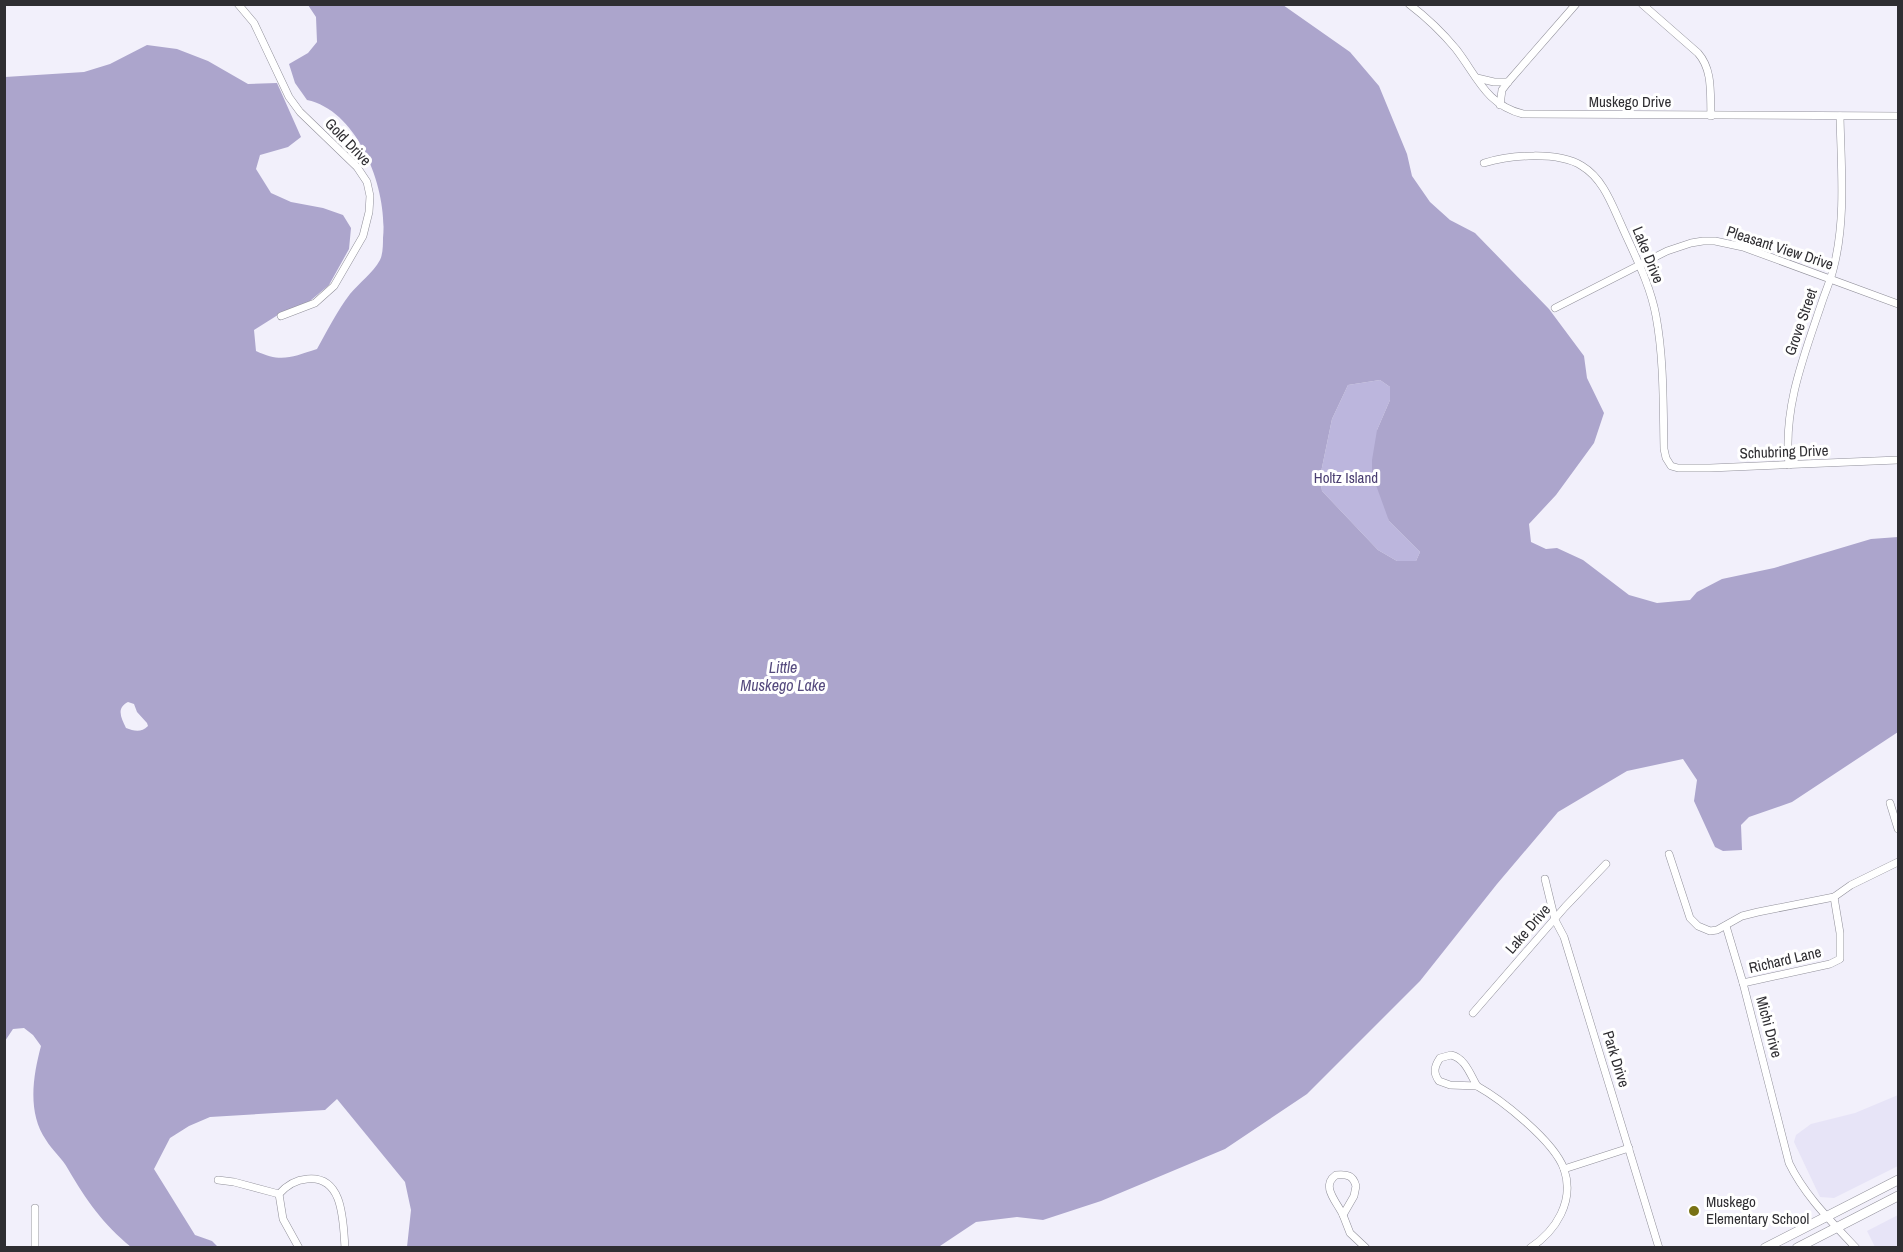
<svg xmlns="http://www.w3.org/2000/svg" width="1903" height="1252" font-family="'Archivo Narrow',sans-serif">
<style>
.built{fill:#e7e4f7}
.forest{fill:#bcb6dd}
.water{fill:#aca5cc;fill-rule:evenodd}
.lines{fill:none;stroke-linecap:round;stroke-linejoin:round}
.street-casing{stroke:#91909a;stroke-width:8}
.secondary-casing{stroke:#91909a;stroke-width:10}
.street{stroke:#fff;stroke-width:7}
.secondary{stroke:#fff;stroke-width:9}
.poi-dot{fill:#797215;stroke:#fff;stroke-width:2}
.labels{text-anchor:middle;stroke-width:6;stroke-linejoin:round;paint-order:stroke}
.street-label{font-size:15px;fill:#2f2e32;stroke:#fff}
.park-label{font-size:15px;fill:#4a3e71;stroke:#fff}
.poi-label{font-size:15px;fill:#2f2e32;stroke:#fff;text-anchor:start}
.water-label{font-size:16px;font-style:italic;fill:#554a7e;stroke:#fff}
</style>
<rect width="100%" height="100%" fill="#f2f0fb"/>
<g class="built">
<polygon points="1898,1095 1898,1166 1834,1198 1820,1197 1794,1142 1796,1135 1811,1124 1855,1113"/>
<polygon points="1898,1215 1898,1247 1875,1247 1867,1231"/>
</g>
<polygon class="forest" points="1380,380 1390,387 1390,400 1377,430 1389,521 1420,552 1416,561 1397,561 1378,550 1322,491 1320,477 1332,419 1348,385"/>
<path class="water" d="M308,5H1283L1350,52L1379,86L1407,154L1412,176L1430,202L1450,220L1475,233L1549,309L1584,356L1587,378L1604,413L1594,443L1556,495L1529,524L1531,542L1546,549L1557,548L1583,560L1629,595L1657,603L1690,600L1697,592L1722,579L1774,568L1871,539L1898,537V732L1792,802L1749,817L1741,825L1742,850L1723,851L1715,847L1694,801L1697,780L1683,759L1627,771L1558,812L1497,884L1420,981L1307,1094L1225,1149L1101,1201L1043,1220L1017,1217L976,1222L937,1248L407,1247L411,1210L405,1182L337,1099L325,1110L210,1117L189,1126L170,1138L154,1169L195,1235L212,1241L218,1247H131C103,1224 86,1200 68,1169C62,1158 52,1150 46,1140C27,1112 33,1076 41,1046L33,1035L24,1028L13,1029L5,1041V77L84,72L110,64L147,45L177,49L208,61L248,84L277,83L301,137L288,147L260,155L256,169L271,193L291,202L323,208L343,215L351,228L349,249L329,285L310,301L281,313L254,330L256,351C281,363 292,357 317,349C327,331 337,311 350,294C359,283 373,273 380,260C383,254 383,244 383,238C388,190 359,111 307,100L295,83L289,64L308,53L317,42L316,17ZM1380,380L1390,387V400L1377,430L1372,460V474L1389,521L1420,552L1416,561H1397L1378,550L1322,491L1320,477L1332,419L1348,385ZM128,702L134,704L137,712L147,723L148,726C141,733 134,731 126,728C121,718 116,708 128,702Z"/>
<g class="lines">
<defs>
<g id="street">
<polyline points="238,4 254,23 289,97 300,112 357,167 367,182 370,196 369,212 363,236 334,286 315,303 281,316"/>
<path d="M1409,4C1426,17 1442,32 1456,49C1477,76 1486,105 1523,114L1898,116"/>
<path d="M1642,4L1698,53C1713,70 1710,93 1711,116"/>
<polyline points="1477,78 1494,82 1508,82"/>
<polyline points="1500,105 1502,90 1508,82 1576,4"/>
<path d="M1484,163C1510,155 1558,151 1582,166C1602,178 1611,202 1620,222C1633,252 1650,283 1656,316C1664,359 1663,405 1664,449L1666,458L1671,466L1678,468H1710L1898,460"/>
<polyline points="1555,308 1667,251 1691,243 1703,241 1715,241 1743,247 1898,304"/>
<path d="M1789,465C1783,409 1803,358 1821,305C1825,292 1831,280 1834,266C1846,218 1841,166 1840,116"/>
<polyline points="1890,803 1898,829"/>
<polyline points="1669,854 1690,918 1698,926 1710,931 1717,930 1742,916 1758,912 1834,897 1851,885 1898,862"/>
<polyline points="1545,879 1555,920 1564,937 1659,1248"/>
<path d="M1726,926L1743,983L1789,1163C1805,1196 1831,1221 1856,1248"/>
<polyline points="1743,983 1830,964 1840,959 1840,933 1834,897"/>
<polyline points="1473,1013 1565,907 1606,864"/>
<path d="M1451,1055C1465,1058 1470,1074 1477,1086L1450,1085L1439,1081C1433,1073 1434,1067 1440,1058Z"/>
<path d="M1477,1086C1502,1100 1554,1141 1564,1169C1575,1201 1556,1231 1530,1248"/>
<polyline points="1564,1169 1629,1148"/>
<path d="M1336,1175C1347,1174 1353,1175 1356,1186L1354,1196L1343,1215C1337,1202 1320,1186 1336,1175Z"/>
<path d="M218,1180L234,1182L279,1194C286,1186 295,1180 307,1179C344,1175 343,1222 345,1248"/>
<polyline points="279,1194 283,1219 299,1248"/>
<polyline points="35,1208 35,1248"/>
<polyline points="1343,1215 1350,1233 1366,1248"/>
</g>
<g id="secondary">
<polyline points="1765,1248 1898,1180"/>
<polyline points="1797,1248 1898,1196"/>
</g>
</defs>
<use href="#street" class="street-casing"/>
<use href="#secondary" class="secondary-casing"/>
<use href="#street" class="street"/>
<use href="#secondary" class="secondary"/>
</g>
<circle class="poi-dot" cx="1694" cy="1211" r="6"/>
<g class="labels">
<g class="street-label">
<text x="1630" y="107">Muskego Drive</text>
<text transform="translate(348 142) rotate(46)" y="5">Gold Drive</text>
<text transform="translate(1780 248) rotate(18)" y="5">Pleasant View Drive</text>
<text transform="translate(1648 255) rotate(68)" y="5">Lake Drive</text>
<text transform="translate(1801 322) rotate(-71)" y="5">Grove Street</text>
<text transform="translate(1784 452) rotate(-2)" y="5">Schubring Drive</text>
<text transform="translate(1528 929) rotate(-49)" y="5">Lake Drive</text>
<text transform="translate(1785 960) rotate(-13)" y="5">Richard Lane</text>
<text transform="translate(1769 1027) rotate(75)" y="5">Michi Drive</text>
<text transform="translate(1616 1059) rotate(73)" y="5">Park Drive</text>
</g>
<g class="park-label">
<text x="1346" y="483">Holtz Island</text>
</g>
<g class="poi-label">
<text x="1706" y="1207">Muskego<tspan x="1706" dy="17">Elementary School</tspan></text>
</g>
<g class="water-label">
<text x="783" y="673">Little<tspan x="783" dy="18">Muskego Lake</tspan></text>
</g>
</g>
<rect width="1903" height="1252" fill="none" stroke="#2f2e32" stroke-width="12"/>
</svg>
